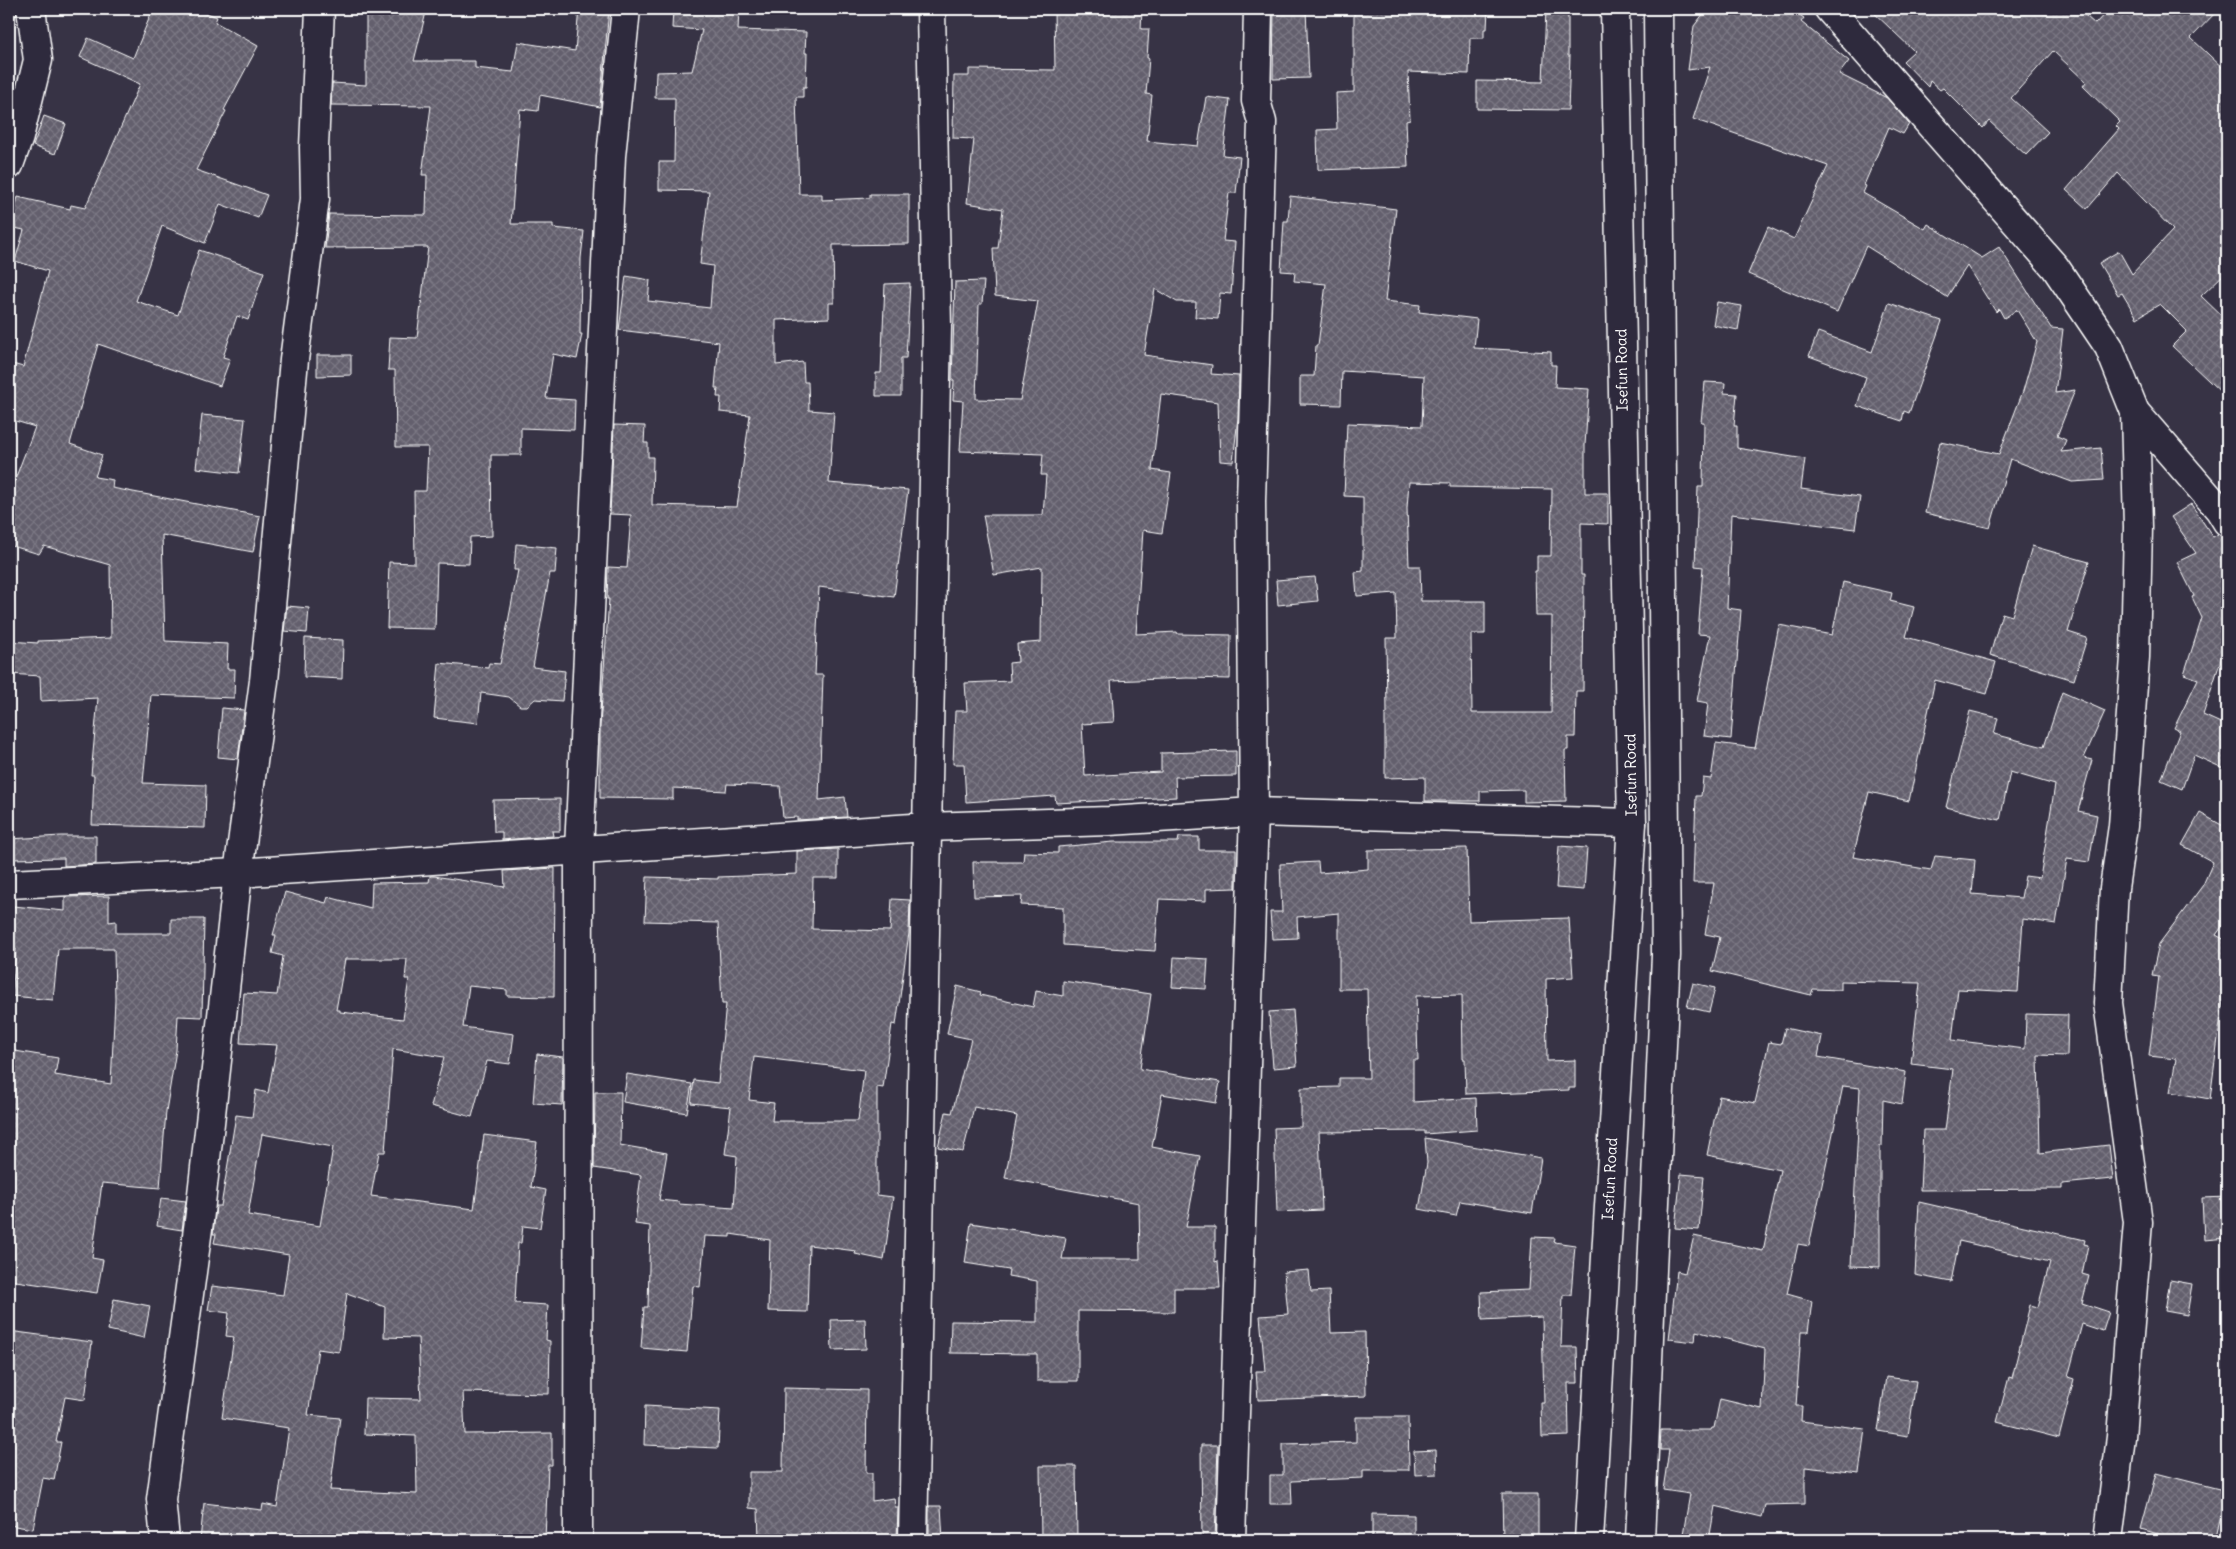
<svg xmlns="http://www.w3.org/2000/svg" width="2236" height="1549" font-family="Delius,sans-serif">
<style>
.building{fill:url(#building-cross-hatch);stroke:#fff;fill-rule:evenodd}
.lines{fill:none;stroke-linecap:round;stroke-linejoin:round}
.minor-casing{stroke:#fff;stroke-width:31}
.minor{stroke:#2f2a3d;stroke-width:28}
.labels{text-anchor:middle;stroke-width:5;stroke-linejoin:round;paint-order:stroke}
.street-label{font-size:15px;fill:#fff;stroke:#2f2a3d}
</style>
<defs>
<pattern id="building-cross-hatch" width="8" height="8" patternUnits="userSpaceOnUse" patternTransform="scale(1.25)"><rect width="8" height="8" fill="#635f6d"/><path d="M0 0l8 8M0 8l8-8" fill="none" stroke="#7a7783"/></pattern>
</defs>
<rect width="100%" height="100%" fill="#373345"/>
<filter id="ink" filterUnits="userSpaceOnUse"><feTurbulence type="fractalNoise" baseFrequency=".02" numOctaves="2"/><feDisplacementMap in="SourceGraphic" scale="10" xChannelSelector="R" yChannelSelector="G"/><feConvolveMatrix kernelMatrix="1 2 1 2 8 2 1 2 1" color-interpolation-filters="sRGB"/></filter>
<g filter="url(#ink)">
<g class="building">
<polygon points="153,9 197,9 217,17 215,22 258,46 224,110 226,111 196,170 267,195 258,218 220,204 205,243 162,226 136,301 178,315 199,250 264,272 248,320 237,316 223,357 230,359 220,386 98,344 70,444 102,455 95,477 113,480 112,488 260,516 253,552 162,535 165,641 228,644 227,669 235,669 234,698 151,695 143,783 206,785 205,828 92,825 94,775 91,775 98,698 41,701 40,676 9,674 9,641 38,643 38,641 111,638 110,565 44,546 39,554 9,545 9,495 35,427 9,419 9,363 23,367 48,271 15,261 24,230 10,227 18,197 70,209 71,205 85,208 140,84 80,57 88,38 133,58"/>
<polygon points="366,9 413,9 426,12 414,61 475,61 475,68 513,72 518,42 575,51 579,9 609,9 600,107 540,95 538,111 520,109 511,224 553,224 553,228 584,231 581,258 580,334 582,334 577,359 553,354 546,398 575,400 574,430 521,428 521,455 491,455 492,536 470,537 469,564 437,563 435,629 387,628 389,562 415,563 414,491 426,491 428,447 396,447 395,370 388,370 390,337 417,338 428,247 325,248 329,214 426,215 427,175 422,175 431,106 331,105 332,83 366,85"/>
<polygon points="673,9 739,9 738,30 806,32 805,53 807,53 806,87 803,87 803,97 796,97 799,194 822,194 822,200 870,198 870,194 909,194 909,244 833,245 834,303 829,303 829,318 776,320 776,365 803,362 804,382 808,382 809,410 834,412 829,483 908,490 894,597 819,587 815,675 823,675 819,800 845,797 847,817 797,820 797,817 783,818 780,786 727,784 726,791 673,788 673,799 600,798 600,726 609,599 607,599 608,567 627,568 631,515 610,514 614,425 645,426 644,443 648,443 648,457 653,457 652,505 737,507 750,415 720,412 721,397 717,397 718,388 715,388 719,342 619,330 626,276 650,280 648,301 710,308 713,266 700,264 709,191 659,190 659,162 674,162 675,98 655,98 656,72 692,71 702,30 672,28"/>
<polygon points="1054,9 1142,9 1141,29 1149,29 1147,58 1149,58 1146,94 1152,95 1147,141 1198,146 1206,97 1230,100 1223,155 1240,157 1236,193 1229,193 1223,241 1235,242 1231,294 1220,293 1218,319 1195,317 1196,302 1177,302 1155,289 1144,355 1212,365 1211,374 1239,376 1238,418 1233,462 1220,461 1218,402 1161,394 1152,470 1171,473 1162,533 1143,530 1136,634 1177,632 1178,634 1231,635 1230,679 1187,678 1111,681 1114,722 1082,724 1085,776 1161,772 1161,753 1236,751 1236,776 1175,777 1176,797 1056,803 1055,796 966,802 964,764 953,764 955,711 967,711 965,683 1010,681 1009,663 1018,662 1017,644 1041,642 1042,567 994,575 983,515 1043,515 1046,475 1041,475 1043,454 960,451 963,401 953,400 954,380 952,380 955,282 984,281 982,304 979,304 976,399 1020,400 1038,301 995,296 993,248 998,248 1003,209 967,203 974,139 953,138 954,76 969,76 969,69 1055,70"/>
<polygon points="1274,9 1306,9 1309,78 1273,79"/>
<polygon points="1354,9 1488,9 1487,29 1484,29 1484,38 1470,38 1469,74 1408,72 1410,120 1406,121 1408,167 1318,170 1317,130 1337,129 1336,93 1354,92"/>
<polygon points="1546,9 1568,9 1568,56 1570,56 1568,110 1477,109 1477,81 1543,82"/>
<polygon points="1707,9 1791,9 1804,18 1801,22 1849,61 1839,74 1887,98 1909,124 1903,134 1889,127 1864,185 1866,186 1863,193 1925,229 1928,224 1982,258 1999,247 2051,328 2063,329 2055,393 2075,390 2057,436 2066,440 2061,452 2101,448 2104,480 2072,482 2010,459 1990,528 1925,513 1940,442 1999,454 2023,391 2037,342 2017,310 2004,318 1999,309 1996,312 1967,266 1947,297 1866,246 1837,312 1748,274 1768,227 1794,239 1828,166 1693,119 1710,67 1688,70 1694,26"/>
<polygon points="1870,9 2078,9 2095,24 2109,9 2219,9 2191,38 2227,72 2227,271 2201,296 2227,321 2227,398 2172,346 2187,331 2160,304 2137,318 2122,293 2118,295 2099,263 2119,251 2132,274 2173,230 2118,173 2087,209 2066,190 2119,129 2116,126 2120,122 2083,86 2086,82 2053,51 2011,98 2048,132 2026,155 1989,121 1983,128 1943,88 1940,90 1930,81 1928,87 1903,61 1914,51"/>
<polygon points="44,116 66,124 55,154 33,146"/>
<path d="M1290,196L1396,209L1385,301L1420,305L1419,312L1477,319L1474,348L1551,352V365H1556L1555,387L1589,389L1585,445V493H1608V524L1581,523V575H1584L1583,691H1576L1575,737H1568V750H1565L1566,801L1524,802V790L1480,791V801H1425V777L1385,778V714H1387L1386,638H1397L1396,593L1357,596L1355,572L1363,571V497L1344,496L1347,423L1422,426L1424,376L1342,371L1341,405L1300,404V376H1314L1316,345H1318L1326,284L1294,281L1295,272L1281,271L1284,221H1288ZM1409,482L1450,483V487L1552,489L1551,556H1537V571H1535L1536,616H1552L1551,713H1472L1471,634H1485V601H1421L1420,566H1409L1407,508Z"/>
<polygon points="910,283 906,358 901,358 901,396 876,396 876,373 881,373 885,284"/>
<polygon points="1717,302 1742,306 1738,330 1713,325"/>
<polygon points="1889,303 1942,321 1909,413 1904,411 1902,421 1857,406 1866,377 1809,356 1818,332 1872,352"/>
<polygon points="317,355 351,355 351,375 317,376"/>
<polygon points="1705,382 1725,383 1724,393 1737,394 1734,426 1737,426 1737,448 1805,459 1801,489 1860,497 1855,529 1731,514 1727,608 1741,610 1731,739 1704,736 1708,703 1697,701 1710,635 1698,634 1703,567 1695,566 1698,487 1703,487 1704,422 1701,422"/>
<polygon points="202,415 245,419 239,473 196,468"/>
<polygon points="2191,504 2213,537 2218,534 2227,538 2227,641 2203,715 2227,726 2227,770 2194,755 2182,789 2161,780 2180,731 2174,728 2198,679 2184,674 2202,618 2192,597 2194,596 2177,562 2196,553 2171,517"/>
<polygon points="516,544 557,548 555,573 550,573 533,667 565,671 562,701 535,699 527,706 520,706 509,697 481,693 478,723 434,718 439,663 488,668 489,663 500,664 518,570 514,570"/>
<polygon points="2032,546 2089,562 2068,632 2087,638 2074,680 1990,655 2002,613 2012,616"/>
<polygon points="1315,577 1318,601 1278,605 1276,580"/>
<polygon points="1843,582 1892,593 1890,601 1914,607 1906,637 1996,662 1987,694 1935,680 1909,801 1869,792 1853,857 1931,870 1935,856 1975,860 1972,894 2021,898 2025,876 2040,878 2055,785 2010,772 2000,820 1946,807 1970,711 1998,718 1994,734 2044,747 2062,692 2105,711 2084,758 2092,760 2078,811 2097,815 2089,862 2067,859 2056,924 2023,919 2018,992 1958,989 1952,1040 2025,1049 2026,1014 2068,1015 2067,1056 2038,1055 2040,1153 2109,1145 2113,1179 2062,1184 2062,1189 1920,1190 1923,1130 1945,1130 1953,1069 1911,1064 1920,983 1841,981 1841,990 1813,989 1811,995 1712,971 1720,937 1705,934 1714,883 1693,883 1696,796 1701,796 1703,778 1711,779 1716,743 1755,748 1779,625 1832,635"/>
<polygon points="287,606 309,608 307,633 284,631"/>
<polygon points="305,638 343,640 342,679 304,677"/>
<polygon points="222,708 244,710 238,759 218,757"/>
<polygon points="560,799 560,831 552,831 553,836 502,840 502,832 494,832 493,800"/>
<polygon points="2200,813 2227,828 2227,920 2216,935 2227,941 2227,986 2225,985 2210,1099 2170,1092 2176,1059 2149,1056 2159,976 2152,975 2159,944 2203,885 2213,862 2182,845"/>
<polygon points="61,836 96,836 96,864 64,866 64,858 9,859 9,839"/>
<polygon points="1179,837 1199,837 1199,850 1236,850 1236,888 1206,889 1206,901 1159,899 1155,951 1063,945 1063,907 1021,905 1022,896 974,897 973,862 1023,862 1024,852 1058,853 1058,847 1113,842 1178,842"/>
<polygon points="1559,846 1587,848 1584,890 1556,888"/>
<polygon points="1467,848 1469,921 1569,918 1573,977 1546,979 1547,1061 1575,1060 1575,1088 1569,1088 1569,1090 1466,1094 1465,1059 1463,1059 1462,995 1416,996 1418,1060 1413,1060 1413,1102 1476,1098 1477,1130 1425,1134 1425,1131 1319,1132 1322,1210 1277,1212 1274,1128 1301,1127 1301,1088 1339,1087 1339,1078 1369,1078 1367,989 1339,989 1339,913 1297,917 1298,938 1272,939 1270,912 1282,912 1280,864 1318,862 1319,873 1368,869 1368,850"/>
<path d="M838,849V878H813L812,929L890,931L892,899L910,900L909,933L896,1025L892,1024L883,1088L877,1087V1195L893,1197L884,1260L855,1254L856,1251L809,1245L807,1312L768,1311L770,1240L730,1234V1237L705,1236L700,1287L693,1286L687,1352L641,1348L644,1307H648L650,1226L635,1224L641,1175L594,1168L595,1092H621L620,1145L667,1153L659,1200L679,1202V1204L734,1208L737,1156L725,1154L731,1107L691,1103L694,1080L718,1083L726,1004H722L718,923L645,921L647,877L718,879V877L797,874V851ZM754,1057L864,1070L858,1121H772L774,1103L749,1100Z"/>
<path d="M555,868L554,997L507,996V990L469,986L463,1027L514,1034L510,1064L487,1061L472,1117L431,1106L444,1057L393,1049L385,1152H379L371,1196L474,1209L484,1135L537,1142L531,1187L546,1190L540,1228L523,1226L521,1243H518L515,1303L548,1305L546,1340L550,1341L549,1394L463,1392L465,1434L552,1433V1465H548L545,1540H485V1537L402,1539V1540H200L204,1503L262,1510L263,1504L277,1507L289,1428L222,1418L234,1337L226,1336L229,1313L208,1310L212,1286L283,1295L289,1255L214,1243L216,1234H213L216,1206H221L236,1115L252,1117L256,1090L268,1093L277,1045L240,1043L244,993L277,995L283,956L272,953L276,935H273L285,892L326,903L328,897L371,908L372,883L429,882L430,876H434L505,887L504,871ZM345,959H407L405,979H409L403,1019L340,1012V1010H336ZM262,1134L333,1147L320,1226L248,1215ZM347,1293L385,1307L384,1337L418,1338L421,1399L365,1398L364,1434L416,1436L417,1494L330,1490L340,1418L308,1415L318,1349L339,1352Z"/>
<polygon points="109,896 109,922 116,921 116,933 171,933 171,919 204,919 202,1017 178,1016 176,1050 166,1111 160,1188 102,1183 92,1258 103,1260 97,1293 9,1280 9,1050 58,1058 55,1075 111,1084 115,1000 114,949 58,949 53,1000 12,996 16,949 9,948 9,941 13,906 65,911 65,897"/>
<polygon points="1174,957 1208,959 1206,989 1172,987"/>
<polygon points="1063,981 1151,994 1140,1069 1220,1082 1216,1103 1162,1094 1152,1147 1200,1156 1186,1227 1215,1227 1215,1262 1218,1261 1220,1288 1174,1288 1174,1312 1078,1311 1078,1381 1037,1381 1037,1354 950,1353 951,1321 1037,1322 1037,1281 1008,1276 1009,1270 965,1263 971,1223 1066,1238 1062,1259 1140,1259 1139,1203 1005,1178 1017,1116 974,1107 963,1152 938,1147 946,1112 952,1113 971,1039 947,1034 957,986 981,992 980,995 1033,1007 1036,991 1063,996"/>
<polygon points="1693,983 1715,988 1709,1012 1687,1007"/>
<polygon points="1293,1010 1297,1066 1273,1068 1269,1012"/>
<polygon points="1785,1028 1822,1036 1818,1057 1906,1072 1902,1104 1883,1100 1882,1146 1880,1146 1880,1267 1851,1266 1860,1088 1843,1086 1809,1246 1798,1244 1787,1294 1812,1301 1808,1332 1801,1332 1796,1406 1802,1406 1801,1421 1865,1429 1859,1473 1805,1467 1805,1504 1765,1505 1762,1517 1715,1506 1709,1540 1682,1540 1690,1494 1663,1490 1669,1450 1660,1450 1661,1430 1711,1430 1712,1428 1714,1428 1720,1399 1762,1409 1765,1349 1696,1331 1695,1342 1669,1339 1677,1271 1685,1273 1694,1236 1763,1251 1780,1170 1707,1155 1719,1096 1755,1103 1769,1042 1781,1044"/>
<polygon points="537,1054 563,1057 562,1105 533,1103"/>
<polygon points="627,1074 692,1084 687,1113 623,1102"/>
<polygon points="1425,1138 1541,1158 1532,1213 1460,1201 1456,1216 1419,1209 1427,1163"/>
<polygon points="1681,1174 1704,1176 1699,1230 1675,1228"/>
<polygon points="2227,1197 2227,1238 2204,1240 2202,1198"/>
<polygon points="161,1198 186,1201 182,1230 157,1226"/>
<polygon points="1919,1202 2085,1240 2084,1244 2088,1245 2082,1274 2089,1276 2082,1303 2109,1312 2103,1331 2082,1324 2068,1377 2074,1379 2059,1438 1997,1422 2009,1377 2012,1378 2030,1305 2038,1307 2050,1262 1959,1241 1951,1282 1915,1275"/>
<polygon points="1532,1237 1555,1238 1554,1242 1575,1245 1571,1295 1563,1295 1561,1347 1577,1347 1578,1383 1568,1383 1569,1436 1542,1437 1541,1403 1544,1403 1542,1317 1482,1320 1481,1292 1529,1290"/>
<polygon points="1309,1270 1311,1292 1329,1291 1331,1333 1365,1332 1366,1396 1258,1400 1256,1371 1265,1371 1260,1316 1288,1314 1284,1272"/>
<polygon points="2170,1280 2192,1284 2187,1315 2165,1311"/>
<polygon points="114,1299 150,1306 144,1338 108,1330"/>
<polygon points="865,1319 866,1349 832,1350 831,1320"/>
<polygon points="9,1331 92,1342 85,1400 65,1397 56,1442 61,1442 54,1480 43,1478 33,1529 9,1525"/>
<polygon points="1886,1377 1916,1381 1908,1436 1878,1431"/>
<polygon points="784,1388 867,1390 866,1473 872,1473 872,1501 894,1498 895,1507 898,1507 897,1540 884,1540 884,1538 759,1540 758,1509 749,1508 749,1472 783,1472"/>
<polygon points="645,1406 720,1410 718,1448 644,1445"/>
<polygon points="1356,1417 1408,1417 1409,1470 1363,1470 1363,1478 1291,1481 1292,1504 1270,1504 1270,1475 1283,1475 1283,1444 1356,1442"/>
<polygon points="1201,1445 1218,1445 1215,1540 1202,1540"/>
<polygon points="1436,1450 1437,1474 1415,1475 1414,1451"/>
<polygon points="1040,1466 1076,1466 1077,1540 1041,1540"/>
<polygon points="2156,1473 2227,1491 2215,1540 2160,1540 2161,1535 2141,1529"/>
<polygon points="1502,1494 1538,1494 1538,1540 1503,1540"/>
<polygon points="929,1506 941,1506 943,1540 929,1540"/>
<polygon points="1372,1514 1414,1515 1414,1540 1372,1540"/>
</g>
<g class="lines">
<defs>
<g id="minor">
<polyline points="1829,9 2055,267 2109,347 2135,412 2138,527 2135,657 2123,826 2114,888 2108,1003 2138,1222 2121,1437 2108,1540"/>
<polyline points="9,165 19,137 38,60 31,9"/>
<polyline points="2135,412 2219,509 2227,522"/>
<polyline points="9,884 238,873 927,827 1109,821 1254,812 1632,823"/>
<polyline points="165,1540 161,1499 199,1221 238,873 264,681 294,360 315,199 314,147 320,9"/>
<polyline points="578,1540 579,849 611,156 626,9"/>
<polyline points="913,1540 937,327 931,9"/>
<polyline points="1231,1540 1254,812 1251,501 1262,122 1256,101 1258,9"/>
<polyline points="1589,1540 1632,823 1615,9"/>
<polyline points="1640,1540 1666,955 1658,9"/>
</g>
</defs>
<use href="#minor" class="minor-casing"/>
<use href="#minor" class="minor"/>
</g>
</g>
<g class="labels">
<g class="street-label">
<text transform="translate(1622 370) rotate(-91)" y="5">Isefun Road</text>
<text transform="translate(1631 775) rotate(-91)" y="5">Isefun Road</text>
<text transform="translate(1610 1179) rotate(-87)" y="5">Isefun Road</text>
</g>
</g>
<rect width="2236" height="1549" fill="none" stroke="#2f2a3d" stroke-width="30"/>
<rect x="15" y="15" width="2206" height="1519" fill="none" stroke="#fff" stroke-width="2" filter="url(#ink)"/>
</svg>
